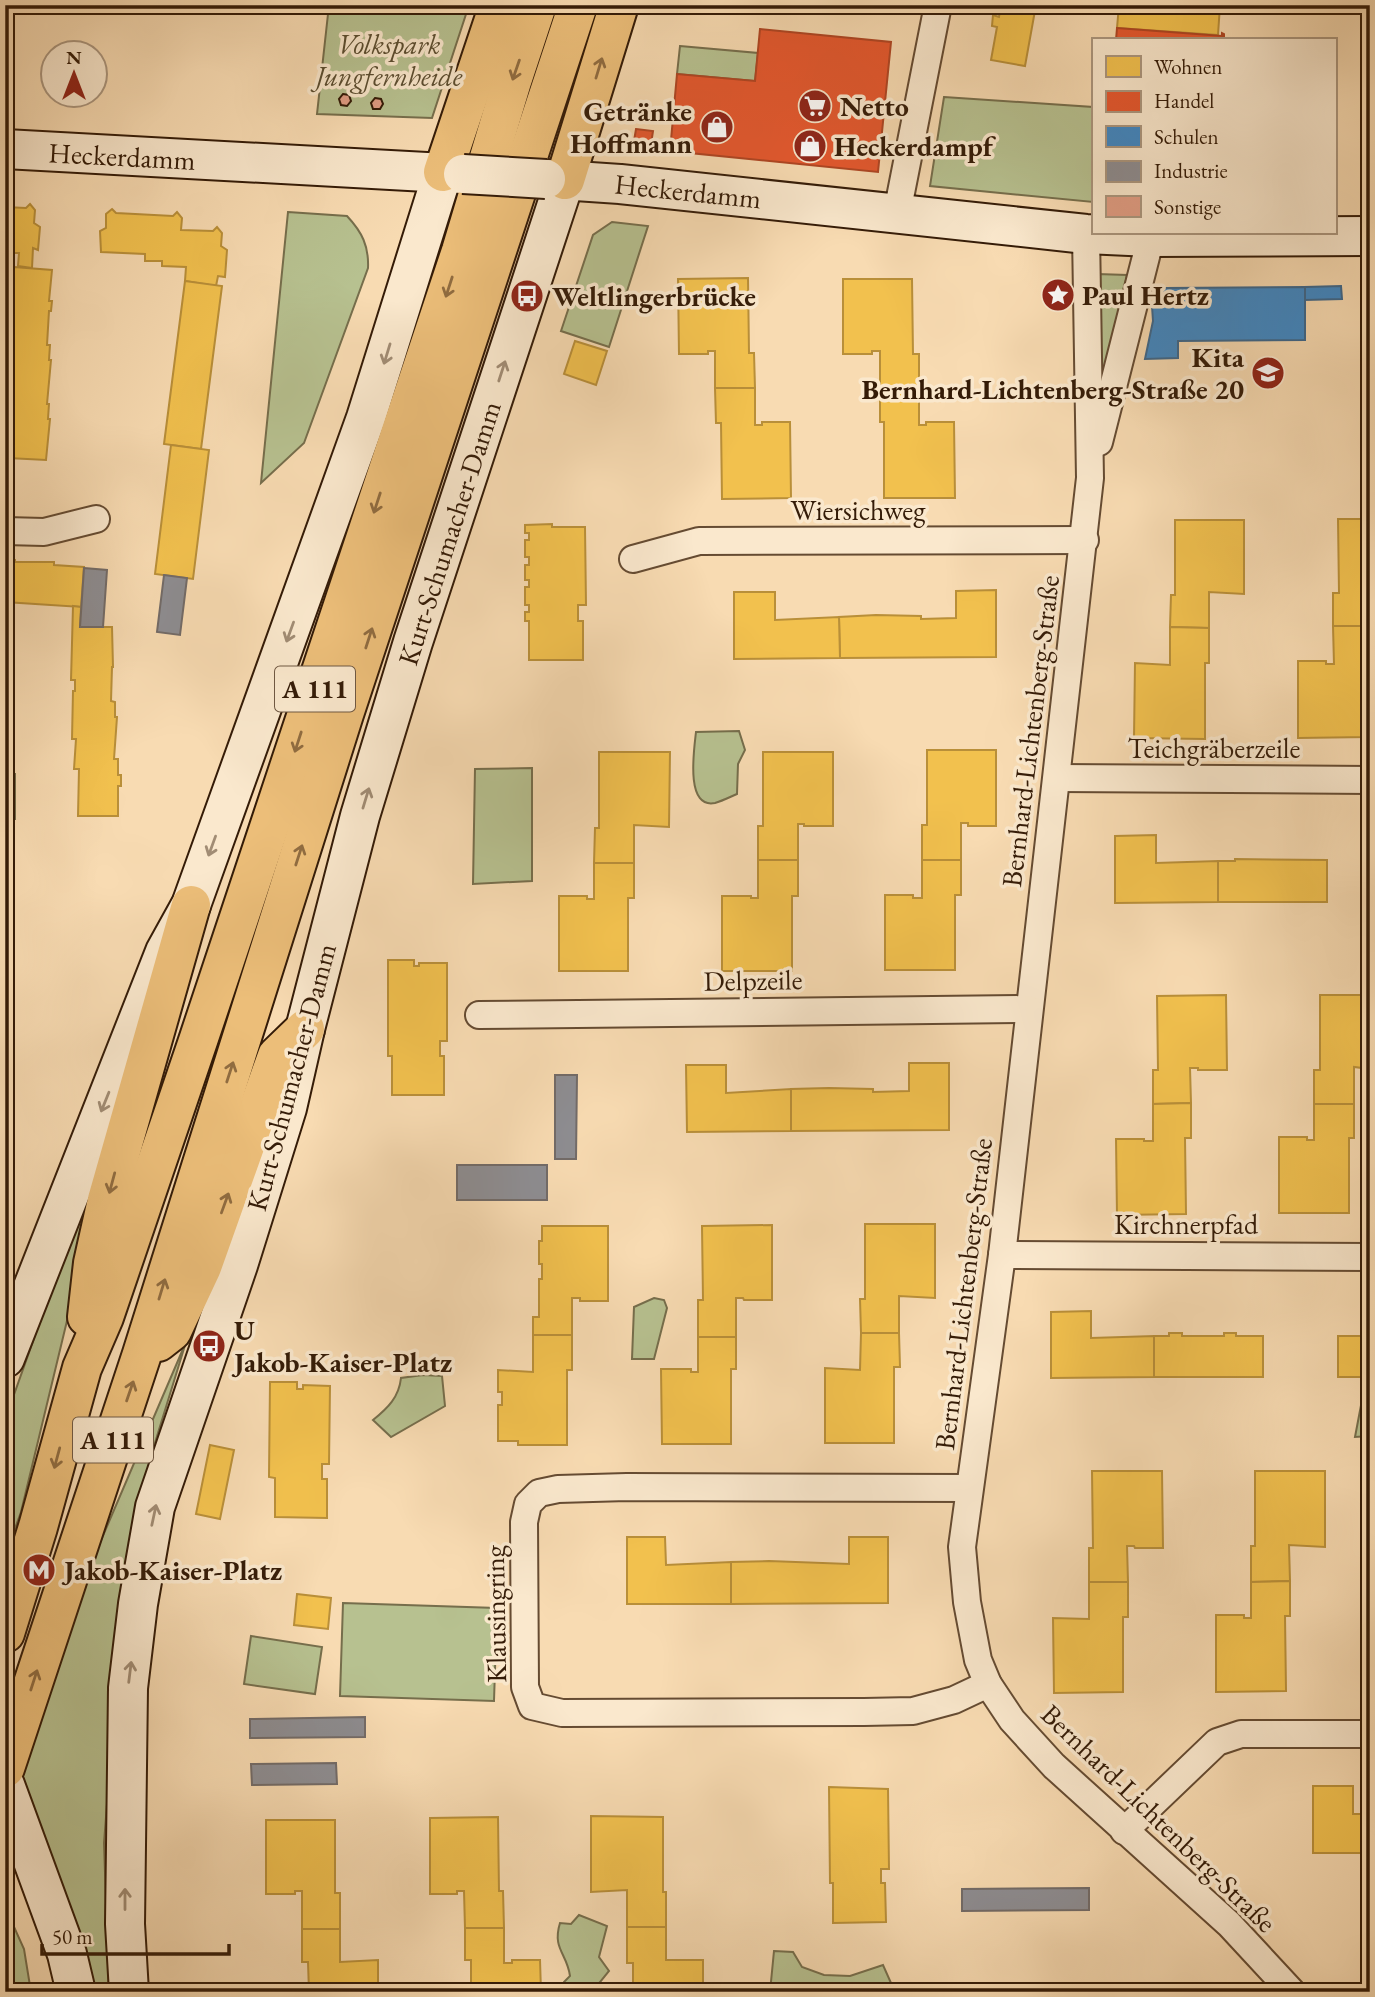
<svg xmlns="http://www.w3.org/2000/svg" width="1375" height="1997" font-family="'EB Garamond',serif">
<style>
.green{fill:#b7c190;stroke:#766e4c;stroke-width:2}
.homes{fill:#f2c14e;stroke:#b98f39;stroke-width:2}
.shops{fill:#e4572e;stroke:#af4522;stroke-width:2}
.schools{fill:#3f88c5;stroke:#3c678c;stroke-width:2}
.industry{fill:#8d8d92;stroke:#726b68;stroke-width:2}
.building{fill:#e19d84;stroke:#341b07;stroke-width:2}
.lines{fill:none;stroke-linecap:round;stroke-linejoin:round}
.street-casing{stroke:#654b32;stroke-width:30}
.secondary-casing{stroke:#341b07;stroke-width:42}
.highway-casing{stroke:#341b07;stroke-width:42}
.street{stroke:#fae8cd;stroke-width:26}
.secondary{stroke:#fae8cd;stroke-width:38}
.highway{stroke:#ecbe79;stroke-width:38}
.secondary-bridge-casing{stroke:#341b07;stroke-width:42;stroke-linecap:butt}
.secondary-bridge{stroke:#fae8cd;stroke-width:38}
.oneway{stroke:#906c40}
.oneway2{stroke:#a18c74}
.labels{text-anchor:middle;stroke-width:7;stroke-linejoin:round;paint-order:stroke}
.shield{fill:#fae8cd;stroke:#6f5842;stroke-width:2}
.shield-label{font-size:26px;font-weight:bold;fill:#341b07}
.park-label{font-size:28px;font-style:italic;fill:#5b4d30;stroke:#fae8cd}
.poi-label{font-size:28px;font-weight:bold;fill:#341b07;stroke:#fae8cd;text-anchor:start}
.street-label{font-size:28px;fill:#341b07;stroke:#fae8cd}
</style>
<rect width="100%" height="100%" fill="#f8dbb2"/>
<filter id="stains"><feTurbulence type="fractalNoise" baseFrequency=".00286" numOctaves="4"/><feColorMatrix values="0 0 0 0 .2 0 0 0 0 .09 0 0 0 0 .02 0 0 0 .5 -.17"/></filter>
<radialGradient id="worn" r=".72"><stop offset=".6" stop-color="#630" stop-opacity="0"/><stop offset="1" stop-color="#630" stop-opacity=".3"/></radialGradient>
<g class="green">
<polygon points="329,5 469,5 432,118 317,114"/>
<polygon points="680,46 758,53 755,81 677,74"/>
<polygon points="944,97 1093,107 1093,202 930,186"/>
<path d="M288,212L347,216C362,232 369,246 368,268L304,443L261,483Z"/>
<polygon points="612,222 648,226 609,347 561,331 593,235"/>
<polygon points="1097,274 1127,275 1100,403"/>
<path d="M739,731L745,750L738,764L737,794C730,797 722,801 715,803C685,809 694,750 696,732Z"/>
<polygon points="532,768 532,881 473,884 475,769"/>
<rect x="5" y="774" width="10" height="45"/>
<polygon points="123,1088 21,1512 5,1556 5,1420"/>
<polygon points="654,1298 664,1300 667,1308 654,1359 632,1359 634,1307"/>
<polygon points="186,1342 150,1459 131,1547 120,1635 104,1843 109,1992 91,1992 19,1785 93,1559"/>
<path d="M423,1375L442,1376L445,1406L391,1437L373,1420C388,1408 399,1397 401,1378Z"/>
<polygon points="1362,1400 1370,1400 1370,1436 1355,1437"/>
<polygon points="343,1603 497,1608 494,1701 340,1696"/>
<polygon points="251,1636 322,1647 315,1694 244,1684"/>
<polygon points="5,1907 24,1949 31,1992 5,1992"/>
<path d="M579,1915L607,1926L599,1957L609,1971L600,1982L606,1992H562L564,1982L570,1976C567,1953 552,1949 560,1923L571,1924Z"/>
<polygon points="774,1951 793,1952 802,1967 824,1975 850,1976 883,1965 895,1992 770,1992"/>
</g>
<g class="homes">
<polygon points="1001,5 1036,5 1025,66 991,60 997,27 992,26 993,15 999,17"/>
<polygon points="1119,5 1220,5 1218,35 1117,28"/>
<polygon points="30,204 35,210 34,223 40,227 38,250 33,248 32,268 18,266 19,253 8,253 9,248 5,248 5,207 26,208"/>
<polygon points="112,209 116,213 173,216 177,212 182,218 181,230 213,231 217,227 222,233 221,246 227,250 225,277 218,276 216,286 185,281 186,267 162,266 162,261 145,261 145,254 101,252 100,231 106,228 106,214"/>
<polygon points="14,267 52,270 49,301 52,301 51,311 49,311 47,345 50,345 49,360 51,360 47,404 49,404 48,419 50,419 46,460 8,458 11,409 7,409 10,380 7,380 10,332 12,332 13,320 9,320"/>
<polygon points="748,278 749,353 754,353 755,388 715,388 715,351 708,351 708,354 679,354 678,279"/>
<polygon points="843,279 912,279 913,354 919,354 919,388 880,388 880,351 872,351 872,354 843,354"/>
<polygon points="185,281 222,286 201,449 164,444"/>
<polygon points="575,341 607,351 596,385 564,374"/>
<polygon points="715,388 755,388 755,425 762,425 762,422 790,422 791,498 722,499 721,423 716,423"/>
<polygon points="880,388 919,388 919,425 926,425 926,422 954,422 955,498 884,498 884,422 880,422"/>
<polygon points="171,445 209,450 193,579 155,574"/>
<polygon points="1338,519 1370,519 1370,626 1333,626 1333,593 1339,593"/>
<polygon points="1175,520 1244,520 1244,594 1209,592 1209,628 1170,627 1171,595 1175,595"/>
<polygon points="552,524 552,527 585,527 586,605 578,605 578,621 583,621 583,660 529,660 529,621 525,621 525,612 529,612 529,605 525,605 525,587 529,587 529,580 525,580 525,565 529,565 529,557 525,557 525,540 529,540 529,533 525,533 525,525"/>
<polygon points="5,559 15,560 15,562 54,562 54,565 84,567 81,607 5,602"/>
<polygon points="996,590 996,657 840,658 839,617 876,615 921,616 921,619 956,618 956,591"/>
<polygon points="734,592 775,592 775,620 839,617 840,658 734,659"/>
<polygon points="73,606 81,607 80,627 112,627 113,667 112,667 111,701 115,702 115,717 117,717 114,759 118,759 118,775 121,775 121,786 118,786 118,816 78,816 79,769 74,769 76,739 72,739 73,691 75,691 75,680 71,680"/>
<polygon points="1333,626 1370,626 1368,737 1298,738 1298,661 1326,661 1326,664 1334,664"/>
<polygon points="1170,627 1209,628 1209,663 1205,663 1205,739 1134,738 1135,663 1170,665"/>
<polygon points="927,750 996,750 996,826 968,826 968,823 961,823 961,860 922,860 922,825 927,825"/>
<polygon points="599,752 670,752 669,827 634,825 634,863 594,863 595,828 599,828"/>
<polygon points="763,752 833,752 833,826 804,826 804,824 798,824 798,860 758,860 758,826 763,826"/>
<polygon points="1156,835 1156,863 1218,861 1218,902 1115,903 1115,836"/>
<polygon points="1235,859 1327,860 1327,902 1218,902 1218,861 1235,861"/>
<polygon points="758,860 798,860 798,896 792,896 792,971 722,971 722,896 751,896 751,898 758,898"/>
<polygon points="922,860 961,860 961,895 955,895 955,970 885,970 885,895 913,895 913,898 922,898"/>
<polygon points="594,863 634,863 634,898 628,898 628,971 559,971 559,896 587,896 587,899 594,899"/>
<polygon points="388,960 414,960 414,966 419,966 419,963 447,963 447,1041 440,1041 440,1056 444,1056 444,1095 392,1095 392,1056 388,1056"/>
<polygon points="1226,995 1227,1070 1198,1070 1198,1068 1190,1068 1191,1103 1153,1104 1153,1070 1158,1070 1157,996"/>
<polygon points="1320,995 1370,995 1370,1069 1354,1067 1354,1104 1314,1104 1314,1070 1320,1070"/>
<polygon points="909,1063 949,1063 949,1130 791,1131 791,1089 829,1088 873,1089 873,1092 909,1091"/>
<polygon points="686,1065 726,1065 726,1093 791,1089 791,1131 687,1132"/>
<polygon points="1191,1103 1191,1138 1185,1138 1186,1214 1117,1215 1116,1139 1144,1139 1144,1141 1153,1141 1153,1104"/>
<polygon points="1314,1104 1354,1104 1354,1138 1349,1138 1349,1213 1279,1213 1279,1137 1307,1137 1307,1140 1314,1140"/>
<polygon points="865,1224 935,1224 935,1298 899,1296 899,1333 861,1333 860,1299 865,1299"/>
<polygon points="772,1225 772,1300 744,1300 743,1298 736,1298 736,1337 698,1337 698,1300 703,1300 702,1226"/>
<polygon points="542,1226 608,1226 608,1301 580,1301 580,1298 572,1298 572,1335 533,1335 533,1317 539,1317 539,1279 542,1279 542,1264 539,1264 539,1241 542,1241"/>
<polygon points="1091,1311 1091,1338 1154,1336 1154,1377 1051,1378 1051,1312"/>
<polygon points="861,1333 899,1333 900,1367 894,1367 894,1443 825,1443 825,1368 860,1370"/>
<polygon points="1169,1333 1182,1333 1182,1336 1224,1336 1224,1333 1236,1333 1236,1336 1263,1336 1263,1377 1154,1377 1154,1336 1169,1336"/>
<polygon points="1364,1334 1370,1334 1370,1377 1338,1377 1338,1336 1364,1336"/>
<polygon points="533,1335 572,1335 572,1370 567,1370 567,1445 518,1445 518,1441 498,1441 498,1405 502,1405 502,1392 498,1392 498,1370 533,1372"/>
<polygon points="698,1337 736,1337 736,1369 731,1369 731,1444 662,1444 661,1369 691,1369 691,1372 698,1372"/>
<polygon points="270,1382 297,1382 297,1389 303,1389 303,1385 330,1386 329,1464 322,1464 322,1479 327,1479 327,1518 275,1517 275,1478 269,1477"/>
<polygon points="210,1445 234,1450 220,1519 196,1514"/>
<polygon points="1092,1471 1162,1471 1163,1548 1135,1548 1134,1546 1127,1546 1128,1582 1089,1582 1089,1548 1093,1548"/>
<polygon points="1255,1471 1325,1471 1325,1547 1289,1545 1290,1581 1251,1582 1251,1546 1255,1546"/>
<polygon points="627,1537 665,1537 666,1565 731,1562 731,1604 627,1604"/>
<polygon points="849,1537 888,1537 888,1603 731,1604 731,1562 769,1561 849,1564"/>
<polygon points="1290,1581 1290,1616 1285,1616 1286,1691 1216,1692 1216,1615 1244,1615 1244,1618 1251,1618 1251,1582"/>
<polygon points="1089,1582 1128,1582 1128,1617 1123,1617 1123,1692 1054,1693 1053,1618 1089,1619"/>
<polygon points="297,1594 331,1598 328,1629 294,1625"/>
<polygon points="1313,1786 1353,1786 1353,1814 1370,1814 1370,1853 1313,1853"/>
<polygon points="829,1787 888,1789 889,1869 881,1869 881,1883 885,1883 886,1922 833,1923 833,1883 830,1883"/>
<polygon points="591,1816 663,1817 663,1892 666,1892 666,1927 627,1927 627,1890 591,1892"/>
<polygon points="498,1817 499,1891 503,1891 504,1928 465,1928 464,1891 457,1891 457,1894 430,1894 430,1818"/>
<polygon points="266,1820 335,1820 335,1893 340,1893 340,1929 302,1929 302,1891 295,1891 295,1894 266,1894"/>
<polygon points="627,1927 666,1927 666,1960 703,1960 703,1992 633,1992 633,1963 627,1963"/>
<polygon points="465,1928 504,1928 504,1963 512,1963 512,1960 540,1960 541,1992 471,1992 471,1960 465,1960"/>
<polygon points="302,1929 340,1929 340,1962 378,1960 378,1992 309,1992 308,1962 302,1962"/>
<rect x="964" y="1985" width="41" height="7"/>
<rect x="1187" y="1985" width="39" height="7"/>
</g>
<g class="shops">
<polygon points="1117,28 1222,36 1222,33 1224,34 1224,40 1116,40"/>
<polygon points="760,29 891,42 878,172 670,151 677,74 755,81"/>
<polygon points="636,129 653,131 651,144 634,141"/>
</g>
<g class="schools">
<polygon points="1341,286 1342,299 1305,300 1305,287"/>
<polygon points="1305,287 1305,340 1178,341 1178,358 1145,359 1153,321 1152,306 1156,306 1160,291 1165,288"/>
</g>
<g class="industry">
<polygon points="84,568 107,570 103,627 80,627"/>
<polygon points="164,575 187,578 180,635 157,632"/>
<polygon points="555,1075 577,1075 576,1159 555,1159"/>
<rect x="457" y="1165" width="90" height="35"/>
<polygon points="365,1717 365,1737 250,1738 250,1719"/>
<polygon points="336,1763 337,1784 252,1785 251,1764"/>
<polygon points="1089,1888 1089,1910 962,1911 962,1889"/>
</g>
<g class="building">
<polygon points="343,94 349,95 351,101 347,106 341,105 339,99"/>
<polygon points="375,98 381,99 383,104 380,109 373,109 371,103"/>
</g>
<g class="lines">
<defs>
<g id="street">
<polyline points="897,213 938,5"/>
<polyline points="1086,234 1090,478 1002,1255 962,1547 967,1602 978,1660 988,1684 1012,1720 1054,1766 1229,1924 1292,1992"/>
<polyline points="1099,442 1151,237"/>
<polyline points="5,531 44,532 96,519"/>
<polyline points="633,559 699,541 1085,540"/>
<polyline points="1057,778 1370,780"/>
<polyline points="479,1015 1028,1009"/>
<polyline points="1002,1255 1370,1257"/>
<polyline points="969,1488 627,1487 558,1489 539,1493 528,1504 524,1522 525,1687 532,1706 562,1713 864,1712 913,1711 954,1700 988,1684"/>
<polyline points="1124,1831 1217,1742 1241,1734 1370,1734"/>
</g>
<g id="secondary">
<polyline points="5,149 463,174"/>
<polyline points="546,179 620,184 1086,234 1151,237 1370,236"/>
<polyline points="5,1358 165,952 191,905 366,418 443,172"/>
<polyline points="5,1785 67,1954 76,1992"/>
<polyline points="129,1992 125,1924 128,1688 138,1604 155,1507 238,1265 287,1108 305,1029 360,816 413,642 565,180"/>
</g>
<g id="highway">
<polyline points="443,172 499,5"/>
<polyline points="565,180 619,5"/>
<polyline points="87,1317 93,1263 107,1200 191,905"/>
<polyline points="158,1342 172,1331 202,1267 277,1056 305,1029"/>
<polyline points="5,1633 38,1527 82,1368 104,1317 199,1038 461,251 512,81 537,5"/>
<polyline points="5,1768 142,1354 344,714 578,5"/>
</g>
</defs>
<use href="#street" class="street-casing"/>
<use href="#secondary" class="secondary-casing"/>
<use href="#highway" class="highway-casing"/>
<use href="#street" class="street"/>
<use href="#secondary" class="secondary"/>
<use href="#highway" class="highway"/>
<defs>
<polyline id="secondary-bridge" points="463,174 546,179"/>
</defs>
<use href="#secondary-bridge" class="secondary-bridge-casing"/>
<use href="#secondary-bridge" class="secondary-bridge"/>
</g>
<defs><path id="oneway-shaft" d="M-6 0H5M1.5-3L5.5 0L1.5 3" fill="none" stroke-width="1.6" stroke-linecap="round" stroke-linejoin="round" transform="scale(1.75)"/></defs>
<g class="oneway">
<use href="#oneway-shaft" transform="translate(599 68) rotate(-73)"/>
<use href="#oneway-shaft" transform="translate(516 70) rotate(109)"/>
<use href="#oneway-shaft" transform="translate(449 287) rotate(108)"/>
<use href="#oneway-shaft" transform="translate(377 503) rotate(108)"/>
<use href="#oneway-shaft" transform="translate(369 638) rotate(-72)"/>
<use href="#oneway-shaft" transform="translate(298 742) rotate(108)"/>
<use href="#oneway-shaft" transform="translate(299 855) rotate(-72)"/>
<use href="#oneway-shaft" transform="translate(230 1072) rotate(-72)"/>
<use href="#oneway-shaft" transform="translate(112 1183) rotate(105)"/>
<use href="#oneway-shaft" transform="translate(225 1203) rotate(-70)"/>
<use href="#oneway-shaft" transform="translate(162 1289) rotate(-73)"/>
<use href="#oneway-shaft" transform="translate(130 1391) rotate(-71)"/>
<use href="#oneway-shaft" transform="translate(57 1458) rotate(105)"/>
<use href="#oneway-shaft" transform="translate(34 1680) rotate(-72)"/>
</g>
<g class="oneway2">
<use href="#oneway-shaft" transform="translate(387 354) rotate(107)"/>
<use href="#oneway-shaft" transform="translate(502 371) rotate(-72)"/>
<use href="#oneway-shaft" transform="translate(290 632) rotate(110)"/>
<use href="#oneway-shaft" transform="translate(366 798) rotate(-73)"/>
<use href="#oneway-shaft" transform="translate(212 846) rotate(110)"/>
<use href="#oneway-shaft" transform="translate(105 1102) rotate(112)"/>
<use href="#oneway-shaft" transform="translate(154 1515) rotate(-78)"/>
<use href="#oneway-shaft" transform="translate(130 1672) rotate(-83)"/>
<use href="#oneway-shaft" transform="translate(125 1899) rotate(-90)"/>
</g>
<defs>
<symbol id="supermarket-disc" viewBox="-11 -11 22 22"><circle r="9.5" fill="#8f2418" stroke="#fae8cd"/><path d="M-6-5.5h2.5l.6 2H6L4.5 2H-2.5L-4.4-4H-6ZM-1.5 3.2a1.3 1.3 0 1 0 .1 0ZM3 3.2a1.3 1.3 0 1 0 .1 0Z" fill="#fff"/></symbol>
<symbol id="shop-disc" viewBox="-11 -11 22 22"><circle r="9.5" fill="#8f2418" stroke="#fae8cd"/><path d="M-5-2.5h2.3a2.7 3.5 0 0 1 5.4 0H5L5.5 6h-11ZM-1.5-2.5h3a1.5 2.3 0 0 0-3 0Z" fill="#fff"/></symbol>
<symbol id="sight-disc" viewBox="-11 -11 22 22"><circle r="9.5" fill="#8f2418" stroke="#fae8cd"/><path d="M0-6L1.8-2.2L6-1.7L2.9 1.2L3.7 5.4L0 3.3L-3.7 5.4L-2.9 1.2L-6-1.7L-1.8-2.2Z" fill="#fff"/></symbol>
<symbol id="bus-disc" viewBox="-11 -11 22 22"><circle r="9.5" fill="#8f2418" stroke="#fae8cd"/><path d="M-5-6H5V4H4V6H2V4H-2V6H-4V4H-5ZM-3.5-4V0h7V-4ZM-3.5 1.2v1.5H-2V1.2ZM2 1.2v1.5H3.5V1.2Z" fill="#fff"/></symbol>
<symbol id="school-disc" viewBox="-11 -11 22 22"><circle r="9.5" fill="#8f2418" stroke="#fae8cd"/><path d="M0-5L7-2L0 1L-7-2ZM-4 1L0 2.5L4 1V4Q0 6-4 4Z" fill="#fff"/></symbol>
<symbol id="metro-disc" viewBox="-11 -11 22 22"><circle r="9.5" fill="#8f2418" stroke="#fae8cd"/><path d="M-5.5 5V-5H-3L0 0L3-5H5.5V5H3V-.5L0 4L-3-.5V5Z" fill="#fff"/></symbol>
</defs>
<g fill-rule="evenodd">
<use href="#supermarket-disc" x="796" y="87" width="38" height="38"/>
<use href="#shop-disc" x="698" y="108" width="38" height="38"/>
<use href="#shop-disc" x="791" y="127" width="38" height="38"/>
<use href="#sight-disc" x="1039" y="276" width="38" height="38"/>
<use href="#bus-disc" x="508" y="277" width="38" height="38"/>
<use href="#school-disc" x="1249" y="354" width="38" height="38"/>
<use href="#bus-disc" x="190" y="1327" width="38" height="38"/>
<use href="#metro-disc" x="20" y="1551" width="38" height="38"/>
</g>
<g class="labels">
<g class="shield">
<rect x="275" y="666.5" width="80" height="45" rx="5"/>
<rect x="73" y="1417.5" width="80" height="45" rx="5"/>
</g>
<g class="shield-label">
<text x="315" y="698">A 111</text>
<text x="113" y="1449">A 111</text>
</g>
<g class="park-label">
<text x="389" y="54">Volkspark<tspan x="389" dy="32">Jungfernheide</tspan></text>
</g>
<g class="poi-label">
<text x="840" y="116">Netto</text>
<text x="692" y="121" text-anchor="end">Getränke<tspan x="692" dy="32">Hoffmann</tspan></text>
<text x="834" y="156">Heckerdampf</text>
<text x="1082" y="305">Paul Hertz</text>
<text x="552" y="306">Weltlingerbrücke</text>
<text x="1244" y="367" text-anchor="end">Kita<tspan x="1244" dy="32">Bernhard-Lichtenberg-Straße 20</tspan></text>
<text x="234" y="1340">U<tspan x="234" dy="32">Jakob-Kaiser-Platz</tspan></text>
<text x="64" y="1580">Jakob-Kaiser-Platz</text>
</g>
<g class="street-label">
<text transform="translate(122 156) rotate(3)" y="10">Heckerdamm</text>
<text transform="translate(688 191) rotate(6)" y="10">Heckerdamm</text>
<text x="858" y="520">Wiersichweg</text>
<text transform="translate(449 533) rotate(-72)" y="10">Kurt-Schumacher-Damm</text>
<text transform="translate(1030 731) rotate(-83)" y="10">Bernhard-Lichtenberg-Straße</text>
<text x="1214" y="758">Teichgräberzeile</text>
<text transform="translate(753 980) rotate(-1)" y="10">Delpzeile</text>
<text transform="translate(291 1077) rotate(-75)" y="10">Kurt-Schumacher-Damm</text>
<text x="1186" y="1234">Kirchnerpfad</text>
<text transform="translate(963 1294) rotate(-83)" y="10">Bernhard-Lichtenberg-Straße</text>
<text transform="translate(495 1614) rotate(-91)" y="10">Klausingring</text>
<text transform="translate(1159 1818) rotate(44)" y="10">Bernhard-Lichtenberg-Straße</text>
</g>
</g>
<rect width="1375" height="1997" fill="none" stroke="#f8dbb2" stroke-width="28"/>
<rect x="7" y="7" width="1361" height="1983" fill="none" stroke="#341b07" stroke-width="3.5"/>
<rect x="14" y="14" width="1347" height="1969" fill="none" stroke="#341b07" stroke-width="2"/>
<rect x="1092" y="38" width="245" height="196" fill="#fae8cd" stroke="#ab967e" stroke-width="2"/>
<rect x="1106" y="56" width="35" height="21" fill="#f2c14e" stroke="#ab967e" stroke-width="2"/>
<text x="1154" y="74" font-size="21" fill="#341b07">Wohnen</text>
<rect x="1106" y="91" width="35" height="21" fill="#e4572e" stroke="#ab967e" stroke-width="2"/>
<text x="1154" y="108" font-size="21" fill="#341b07">Handel</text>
<rect x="1106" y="126" width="35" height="21" fill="#3f88c5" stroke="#ab967e" stroke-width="2"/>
<text x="1154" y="144" font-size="21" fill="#341b07">Schulen</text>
<rect x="1106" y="161" width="35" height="21" fill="#8d8d92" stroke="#ab967e" stroke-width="2"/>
<text x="1154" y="178" font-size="21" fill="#341b07">Industrie</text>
<rect x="1106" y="196" width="35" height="21" fill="#e19d84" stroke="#ab967e" stroke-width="2"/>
<text x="1154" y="214" font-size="21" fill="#341b07">Sonstige</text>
<g transform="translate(74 74)"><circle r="33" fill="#fae8cd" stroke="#ab967e" stroke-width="2"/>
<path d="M0-5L12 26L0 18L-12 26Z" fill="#8f2418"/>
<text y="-10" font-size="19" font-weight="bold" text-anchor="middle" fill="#341b07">N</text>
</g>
<path d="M42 1944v10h187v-10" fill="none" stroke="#341b07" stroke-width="3.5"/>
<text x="52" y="1944" font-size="21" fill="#341b07" stroke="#fae8cd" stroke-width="5" paint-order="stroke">50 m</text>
<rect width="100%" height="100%" filter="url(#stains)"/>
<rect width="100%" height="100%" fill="url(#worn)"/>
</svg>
